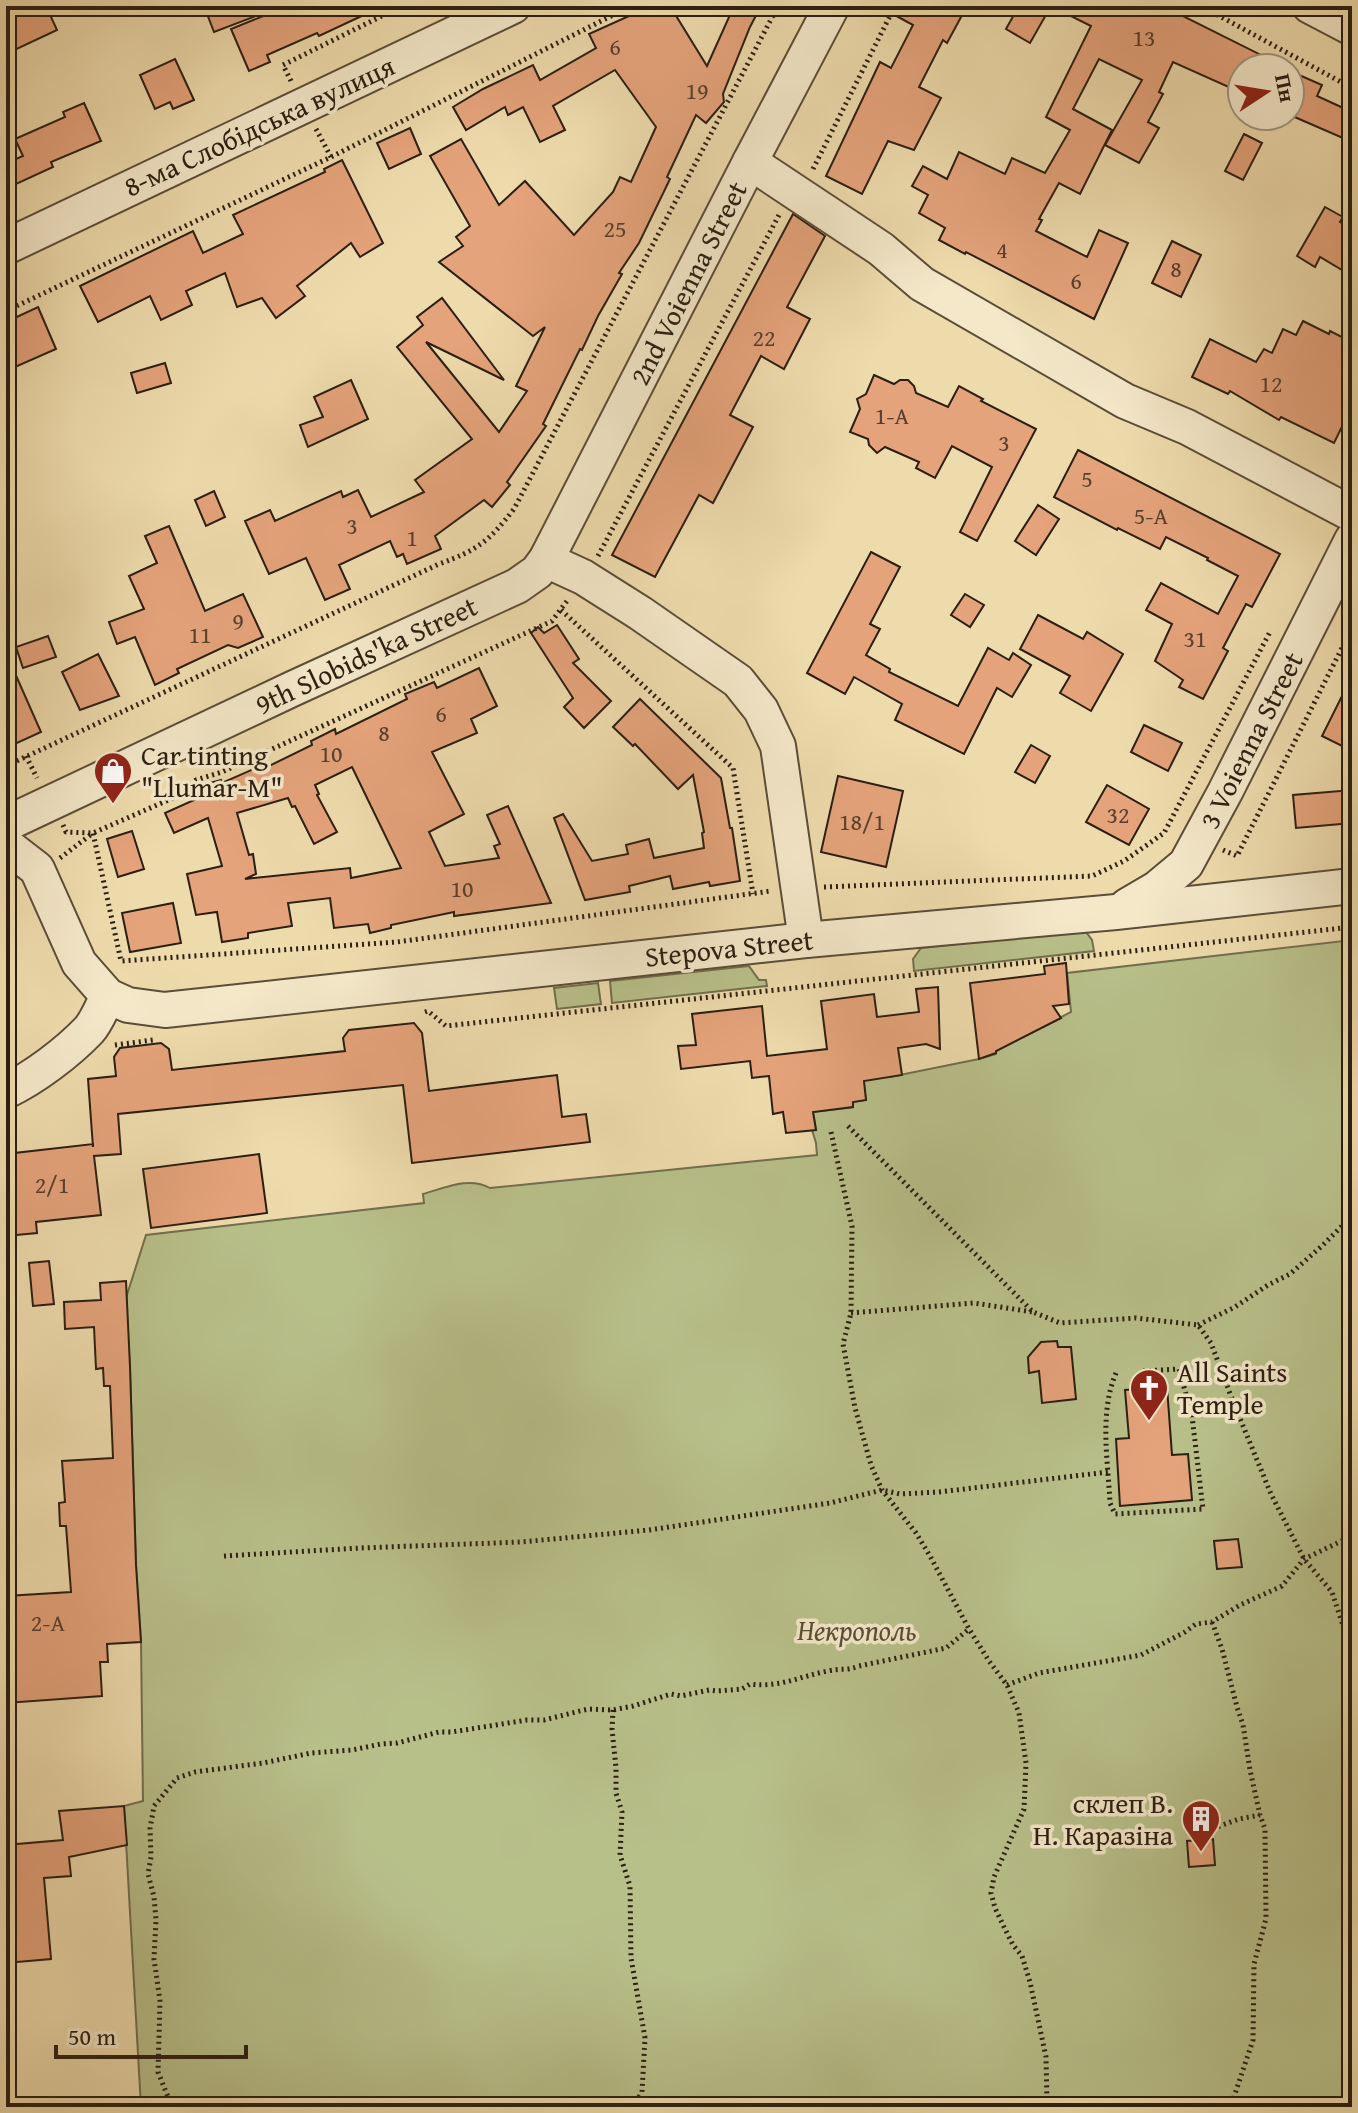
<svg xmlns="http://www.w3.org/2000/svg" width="1358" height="2113" font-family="'Gentium Book Plus',serif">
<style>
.green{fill:#b8c08a;stroke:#716f4e;stroke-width:2}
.building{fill:#e5a37b;stroke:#2a1e11;stroke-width:2;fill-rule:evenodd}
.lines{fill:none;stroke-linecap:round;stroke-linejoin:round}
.minor-casing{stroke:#5b4d38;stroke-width:38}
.path{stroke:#2a1e11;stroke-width:5;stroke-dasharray:2 4;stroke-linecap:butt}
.minor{stroke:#f4e8c9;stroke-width:34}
.labels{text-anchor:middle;stroke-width:7;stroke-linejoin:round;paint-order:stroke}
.number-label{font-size:24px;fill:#593f2c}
.street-label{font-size:28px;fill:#2a1e11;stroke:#f4e8c9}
.poi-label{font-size:28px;fill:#2a1e11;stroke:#f4e8c9;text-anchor:start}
.park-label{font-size:28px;font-style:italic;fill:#554f35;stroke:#f4e8c9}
</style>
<rect width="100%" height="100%" fill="#eedbac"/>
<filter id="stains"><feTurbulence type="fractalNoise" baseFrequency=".0025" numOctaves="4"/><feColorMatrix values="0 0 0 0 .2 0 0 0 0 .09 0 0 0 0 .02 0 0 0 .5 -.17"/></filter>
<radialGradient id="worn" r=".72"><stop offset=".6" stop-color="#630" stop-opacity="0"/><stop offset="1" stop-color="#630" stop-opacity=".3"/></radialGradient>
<g class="green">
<polygon points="1078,931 1086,932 1092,940 1094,951 914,971 913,959 921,948"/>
<path d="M1352,940V2107H141L124,1806L143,1801L141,1642L136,1565L130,1367L126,1298L146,1235L424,1203L423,1194C445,1188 469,1176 490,1188L817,1155L816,1143L812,1130L816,1129L813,1112L853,1107V1102L866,1100L860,1054L890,1077L979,1059L996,1054V1051L1071,1012L1067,973Z"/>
<polygon points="749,966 759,980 766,980 767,986 612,1003 610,981"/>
<polygon points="598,983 601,1004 557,1009 554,988"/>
</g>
<g class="building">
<polygon points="6,6 46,6 57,30 6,54"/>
<polygon points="204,6 277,6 277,8 214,32"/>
<polygon points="288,6 383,6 319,36 317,33 267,55 270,62 249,71 231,29"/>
<polygon points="651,6 670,6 707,66 734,6 761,6 750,27 723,94 724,102 706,123 696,115 667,177 670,179 639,243 619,273 622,274 598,316 582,350 580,349 543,424 546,426 507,482 510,485 492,507 484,500 435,536 441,549 407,564 403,554 397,557 390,541 339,565 350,589 325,600 306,558 269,574 245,521 270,510 275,521 341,491 343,497 358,490 371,517 424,492 415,480 472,439 397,347 423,325 417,317 442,298 504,380 426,342 499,432 527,391 516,386 545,327 533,336 439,262 463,246 456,237 470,226 430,156 461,139 499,205 525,181 574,235 613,192 620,177 631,182 656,127 615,70 553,106 565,130 540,142 523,107 508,115 505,107 466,130 453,107 483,89 533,65 540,80 596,48 589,34"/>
<polygon points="878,6 967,6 947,43 943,40 919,87 941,98 914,150 888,141 862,194 826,176 880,62 891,68 913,25"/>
<polygon points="1019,6 1163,6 1287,68 1242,68 1242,93 1173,62 1159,92 1163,94 1148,122 1159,128 1139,163 1105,145 1142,80 1099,59 1073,109 1112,130 1080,194 1059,183 1039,219 1042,220 1036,231 1087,257 1099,230 1128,243 1094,319 966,252 965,254 939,240 945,228 919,213 928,195 912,186 923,166 947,179 959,152 1005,174 1012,158 1045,173 1070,130 1046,117 1091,26 1051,6 1030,43 1006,29"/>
<polygon points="175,59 194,100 173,109 170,102 155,109 140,75"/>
<polygon points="1290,71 1322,85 1317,96 1352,112 1352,142 1290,115"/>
<polygon points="84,103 101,141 51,162 53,167 14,185 6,163 23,156 15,139 65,117 63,112"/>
<polygon points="410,128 421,154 389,169 377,143"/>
<polygon points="1244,134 1262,143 1243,180 1225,171"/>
<polygon points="342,160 383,243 360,257 351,243 297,286 305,296 276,318 262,298 237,307 225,273 186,291 192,305 161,320 150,296 98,322 80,286 193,231 203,253 243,234 233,215 325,172 324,169"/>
<polygon points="1325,207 1343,217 1340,222 1352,229 1352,276 1320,257 1315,267 1297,256"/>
<polygon points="793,214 825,236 787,307 810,319 784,369 761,356 730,415 753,427 713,503 699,495 655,577 612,555"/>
<polygon points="1172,241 1201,255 1181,297 1152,283"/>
<polygon points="38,307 56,349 6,371 6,322"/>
<polygon points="1303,321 1329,334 1330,331 1352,342 1352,383 1343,400 1352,406 1334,443 1281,417 1279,420 1230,391 1228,394 1192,377 1210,339 1256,362 1264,349 1272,353 1283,329 1296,335"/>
<polygon points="165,363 171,383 137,393 131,373"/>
<polygon points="874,375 894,384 900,380 908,380 914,386 916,393 948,407 959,386 983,399 981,401 1036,429 977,541 960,532 992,467 952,446 935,478 916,468 919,462 885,447 877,453 869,445 868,439 850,432 860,409 857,399 866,394"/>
<polygon points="351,380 368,419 308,447 300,425 323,417 314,397"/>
<polygon points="1078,450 1280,554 1252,607 1246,604 1223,648 1228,651 1203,699 1179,687 1183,680 1155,661 1172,624 1146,610 1161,583 1218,614 1238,576 1207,560 1208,558 1166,537 1160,549 1118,528 1117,530 1054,497"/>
<polygon points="214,491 225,517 206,526 195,500"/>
<polygon points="1038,505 1059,519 1036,555 1015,541"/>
<polygon points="169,526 205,611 243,594 263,637 238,648 228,645 177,669 179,673 155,685 135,637 117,644 109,622 144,609 129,576 157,563 145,536"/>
<polygon points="871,552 900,567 870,624 880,629 866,655 890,669 889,672 958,706 988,648 1009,660 1013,653 1031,665 1012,697 997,688 964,754 895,720 902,704 854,677 845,694 807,673"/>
<polygon points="965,594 984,605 970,627 951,615"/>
<polygon points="1038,615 1083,639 1087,632 1123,654 1091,711 1060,693 1070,676 1020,649"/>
<polygon points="557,625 579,659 573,663 611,701 584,728 564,707 573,698 531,633 538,627 544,633"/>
<polygon points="48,636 56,657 23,668 16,647"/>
<polygon points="6,653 41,732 6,748"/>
<polygon points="98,654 119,696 80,710 62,672"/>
<path d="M479,668L497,706L471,719L477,733L432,752L464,814L429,832L445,866L499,858L494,846L500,844L487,815L508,806L551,903L454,916V912L391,925V928L370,933L368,924L334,928L330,898L288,903L292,926L248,933V938L222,942L217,912L196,915L187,874L222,866L208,818L174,833L165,813L203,796L199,786L221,780L222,783L265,764L267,767L312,745L311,741L335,729L336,734L407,699L405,694L434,682L437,688ZM352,767L401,868L351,878L350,868L245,879L256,874L253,854L249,855L237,813L288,798L292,807L295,806L314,844L337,832L317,795L319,794L315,785Z"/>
<polygon points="1352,676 1352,751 1322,736"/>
<polygon points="640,699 721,778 730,828 732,828 740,881 710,886 709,882 673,889 670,876 629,886 630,892 585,900 554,818 563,814 592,861 628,854 626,845 649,839 654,858 704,848 702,833 704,832 693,775 678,789 635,744 633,746 613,727"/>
<polygon points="1144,725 1182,743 1168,771 1131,752"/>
<polygon points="1031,745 1050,756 1035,783 1015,772"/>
<polygon points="838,776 903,791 886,867 821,852"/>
<polygon points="1107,785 1149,809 1129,845 1086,822"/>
<polygon points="1352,790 1352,823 1296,828 1293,795"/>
<polygon points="132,831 144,869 118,877 107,839"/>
<polygon points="173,903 181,943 130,952 122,913"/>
<polygon points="1066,963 1069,1004 1053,1006 1061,1018 996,1051 996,1053 979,1059 970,983 1045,974 1044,966"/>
<polygon points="938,987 940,1049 926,1044 898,1048 902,1075 864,1081 866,1100 853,1102 853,1107 813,1112 816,1130 786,1133 783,1112 773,1114 769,1076 752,1078 750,1061 681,1069 678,1046 696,1045 692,1014 762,1006 767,1056 827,1049 821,1001 874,994 877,1017 919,1012 916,989"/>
<polygon points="414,1023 422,1033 429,1091 557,1075 562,1117 586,1114 590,1142 412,1163 403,1085 118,1114 121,1154 94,1156 101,1215 36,1222 37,1233 6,1236 6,1154 93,1144 93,1147 88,1079 116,1076 114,1057 120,1048 161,1043 169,1049 172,1070 345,1051 343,1038 349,1030"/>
<polygon points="259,1154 267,1213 151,1228 143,1169"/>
<polygon points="49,1261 54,1304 33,1306 29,1263"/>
<polygon points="126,1281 130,1367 136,1565 141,1642 107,1644 108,1662 100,1662 102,1696 6,1703 6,1596 71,1592 66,1526 60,1526 59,1503 65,1502 62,1461 113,1458 110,1386 104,1386 103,1368 96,1369 94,1327 65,1329 64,1302 101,1300 100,1283"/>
<polygon points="1057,1341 1058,1347 1071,1347 1076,1399 1042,1403 1039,1371 1029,1373 1028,1357 1041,1342"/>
<polygon points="1167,1387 1172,1455 1188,1454 1192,1500 1120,1506 1116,1439 1129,1438 1125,1390"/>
<polygon points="1238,1539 1242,1567 1217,1569 1214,1541"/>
<polygon points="124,1806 127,1845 69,1857 71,1876 44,1878 51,1959 6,1963 6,1845 63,1840 59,1811"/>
<polygon points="1213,1839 1215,1865 1189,1867 1187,1841"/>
</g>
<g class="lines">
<defs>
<g id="minor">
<polyline points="1310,6 1352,28"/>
<polyline points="750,162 881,249 922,284 1125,401 1187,427 1352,514"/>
<polyline points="6,247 513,6"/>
<polyline points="546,560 583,577 640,613 738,681 761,710 778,746 806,940"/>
<polyline points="6,824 292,689 517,586 537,572 546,560 750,162 832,6"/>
<polyline points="6,845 37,869 79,963 108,996 128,1005 165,1010 806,940 1116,912 1352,886"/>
<polyline points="1127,906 1156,889 1186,864 1225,792 1352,540"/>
<path d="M6,1091C34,1078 68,1052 89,1030C97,1021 102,1007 108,996"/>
</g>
</defs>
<use href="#minor" class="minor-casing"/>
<g class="path">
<polyline points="1201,6 1352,88"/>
<polyline points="291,81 283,65 402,6"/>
<polyline points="316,129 331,157"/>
<polyline points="813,169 895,6"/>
<polyline points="6,311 331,157 631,6"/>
<polyline points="598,556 779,215"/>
<polyline points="561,610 733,768 753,894"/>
<polyline points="26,756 37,778"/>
<path d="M6,766L439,564C478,550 489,541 514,509L778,6"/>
<polyline points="63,825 66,832 93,833 173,798 196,780 222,772 552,621 567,601"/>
<polyline points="1223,850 1237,856 1352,628"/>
<polyline points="60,858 93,833 121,961 397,942 771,891"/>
<polyline points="824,887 1092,876 1124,861 1164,833 1271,630"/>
<polyline points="425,1012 428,1011 446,1026 1352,927"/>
<polyline points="115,1045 153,1040"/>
<polyline points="848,1126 1033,1312 1060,1323 1136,1318 1198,1325 1211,1343 1232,1399 1271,1494 1304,1559 1332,1592 1352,1653"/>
<polyline points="831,1132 852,1226 851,1313 843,1344 855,1408 871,1465 882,1490 916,1533 930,1556 969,1629 989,1661 1007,1685 1019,1713 1026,1763 1024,1809 994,1877 991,1893 995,1908 1004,1927 1013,1945 1022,1956 1030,1982 1046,2057 1047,2103 1044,2107"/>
<polyline points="851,1313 974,1303 1033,1312"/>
<polyline points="1198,1325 1235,1307 1268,1285 1290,1274 1323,1245 1352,1216"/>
<path d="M1116,1373C1099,1413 1108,1460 1110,1503L1115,1514L1203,1509L1192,1416L1179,1369L1143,1371"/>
<polyline points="224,1556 360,1548 521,1542 649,1530 830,1503 882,1490 900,1494 939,1492 1108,1472"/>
<polyline points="1212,1622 1222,1649 1237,1707 1243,1725 1250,1770 1260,1815 1265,1829 1266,1919 1254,1964 1253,2040 1231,2106"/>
<polyline points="1007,1685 1039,1673 1141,1655 1185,1632 1196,1624 1212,1622 1240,1605 1282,1586 1304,1559 1352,1536"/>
<polyline points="613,1710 612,1729 616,1768 616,1793 622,1812 620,1855 630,1886 631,1958 645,2038 642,2092 633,2107"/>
<polyline points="1189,1832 1206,1831 1239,1819 1260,1815"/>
<path d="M172,2107L158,2072L160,2001L154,1959L156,1920L154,1897L148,1874L151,1857L150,1829L154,1806L177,1778L195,1772L263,1763L311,1753L352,1750L381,1744L397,1743L439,1732H452L527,1720H544L588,1709L613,1710L633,1706L671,1694L681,1696L709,1690L717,1691L742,1689L750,1684C779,1688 801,1676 828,1671C840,1668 847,1671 859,1666L946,1648L969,1629"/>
<polyline points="669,2107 682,2105 714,2107"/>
</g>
<use href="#minor" class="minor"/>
</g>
<defs>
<symbol id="shop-pin" viewBox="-11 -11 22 30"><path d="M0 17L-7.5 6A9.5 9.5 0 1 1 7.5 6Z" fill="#8f2418" stroke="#f4e8c9"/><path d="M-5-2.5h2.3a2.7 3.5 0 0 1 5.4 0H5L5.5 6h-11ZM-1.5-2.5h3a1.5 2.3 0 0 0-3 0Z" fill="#fff"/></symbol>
<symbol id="church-pin" viewBox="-11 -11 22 30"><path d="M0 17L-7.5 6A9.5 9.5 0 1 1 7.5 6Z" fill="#8f2418" stroke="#f4e8c9"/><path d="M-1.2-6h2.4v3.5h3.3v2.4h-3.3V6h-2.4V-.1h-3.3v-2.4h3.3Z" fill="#fff"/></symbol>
<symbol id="building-pin" viewBox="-11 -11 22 30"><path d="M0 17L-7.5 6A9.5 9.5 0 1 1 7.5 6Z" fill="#8f2418" stroke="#f4e8c9"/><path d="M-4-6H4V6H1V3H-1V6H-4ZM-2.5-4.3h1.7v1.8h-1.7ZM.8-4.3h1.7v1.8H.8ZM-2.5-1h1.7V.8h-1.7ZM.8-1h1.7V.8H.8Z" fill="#fff"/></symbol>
</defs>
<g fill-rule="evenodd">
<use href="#shop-pin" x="91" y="749" width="44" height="60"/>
<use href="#church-pin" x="1127" y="1366" width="44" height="60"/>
<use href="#building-pin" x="1179" y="1797" width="44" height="60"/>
</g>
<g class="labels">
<g class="number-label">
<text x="1144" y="46">13</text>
<text x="615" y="55">6</text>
<text x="697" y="99">19</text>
<text x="615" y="237">25</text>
<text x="1002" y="258">4</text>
<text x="1176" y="277">8</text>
<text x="1076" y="289">6</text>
<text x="764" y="346">22</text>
<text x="1271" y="392">12</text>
<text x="892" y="424">1-А</text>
<text x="1004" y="451">3</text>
<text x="1087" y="487">5</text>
<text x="1151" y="524">5-А</text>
<text x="352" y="534">3</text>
<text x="412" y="546">1</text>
<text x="238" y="629">9</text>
<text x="200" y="643">11</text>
<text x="1195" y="647">31</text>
<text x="441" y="722">6</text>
<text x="384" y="741">8</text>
<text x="331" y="762">10</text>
<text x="1118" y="823">32</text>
<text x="862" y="830">18/1</text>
<text x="462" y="897">10</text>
<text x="52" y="1193">2/1</text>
<text x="48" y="1631">2-А</text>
</g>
<g class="street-label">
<text transform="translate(259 126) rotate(-25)" y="10">8-ма Слобідська вулиця</text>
<text transform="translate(688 283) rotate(-63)" y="10">2nd Voienna Street</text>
<text transform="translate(366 655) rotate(-25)" y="10">9th Slobids'ka Street</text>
<text transform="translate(1251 740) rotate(-63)" y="10">3 Voienna Street</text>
<text transform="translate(729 948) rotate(-6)" y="10">Stepova Street</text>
</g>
<g class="poi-label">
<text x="141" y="765">Car tinting<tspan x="141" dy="32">"Llumar-M"</tspan></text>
<text x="1177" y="1382">All Saints<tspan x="1177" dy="32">Temple</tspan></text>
<text x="1173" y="1813" text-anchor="end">склеп В.<tspan x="1173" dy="32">Н. Каразіна</tspan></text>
</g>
<g class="park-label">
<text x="857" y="1640">Некрополь</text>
</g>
</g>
<rect width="1358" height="2113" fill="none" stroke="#eedbac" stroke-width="32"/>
<rect x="8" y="8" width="1342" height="2097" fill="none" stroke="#2a1e11" stroke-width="4"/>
<rect x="16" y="16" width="1326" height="2081" fill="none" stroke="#2a1e11" stroke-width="2"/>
<g transform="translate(1266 92) rotate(78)"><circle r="38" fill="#f4e8c9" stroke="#a3977f" stroke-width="2"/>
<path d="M0-6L14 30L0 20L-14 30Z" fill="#8f2418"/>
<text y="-12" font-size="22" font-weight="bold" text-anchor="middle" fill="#2a1e11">Пн</text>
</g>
<path d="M56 2045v12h190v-12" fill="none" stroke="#2a1e11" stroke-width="4"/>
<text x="68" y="2045" font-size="24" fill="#2a1e11" stroke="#f4e8c9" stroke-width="6" paint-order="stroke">50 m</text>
<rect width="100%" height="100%" filter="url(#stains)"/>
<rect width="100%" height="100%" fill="url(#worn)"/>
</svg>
